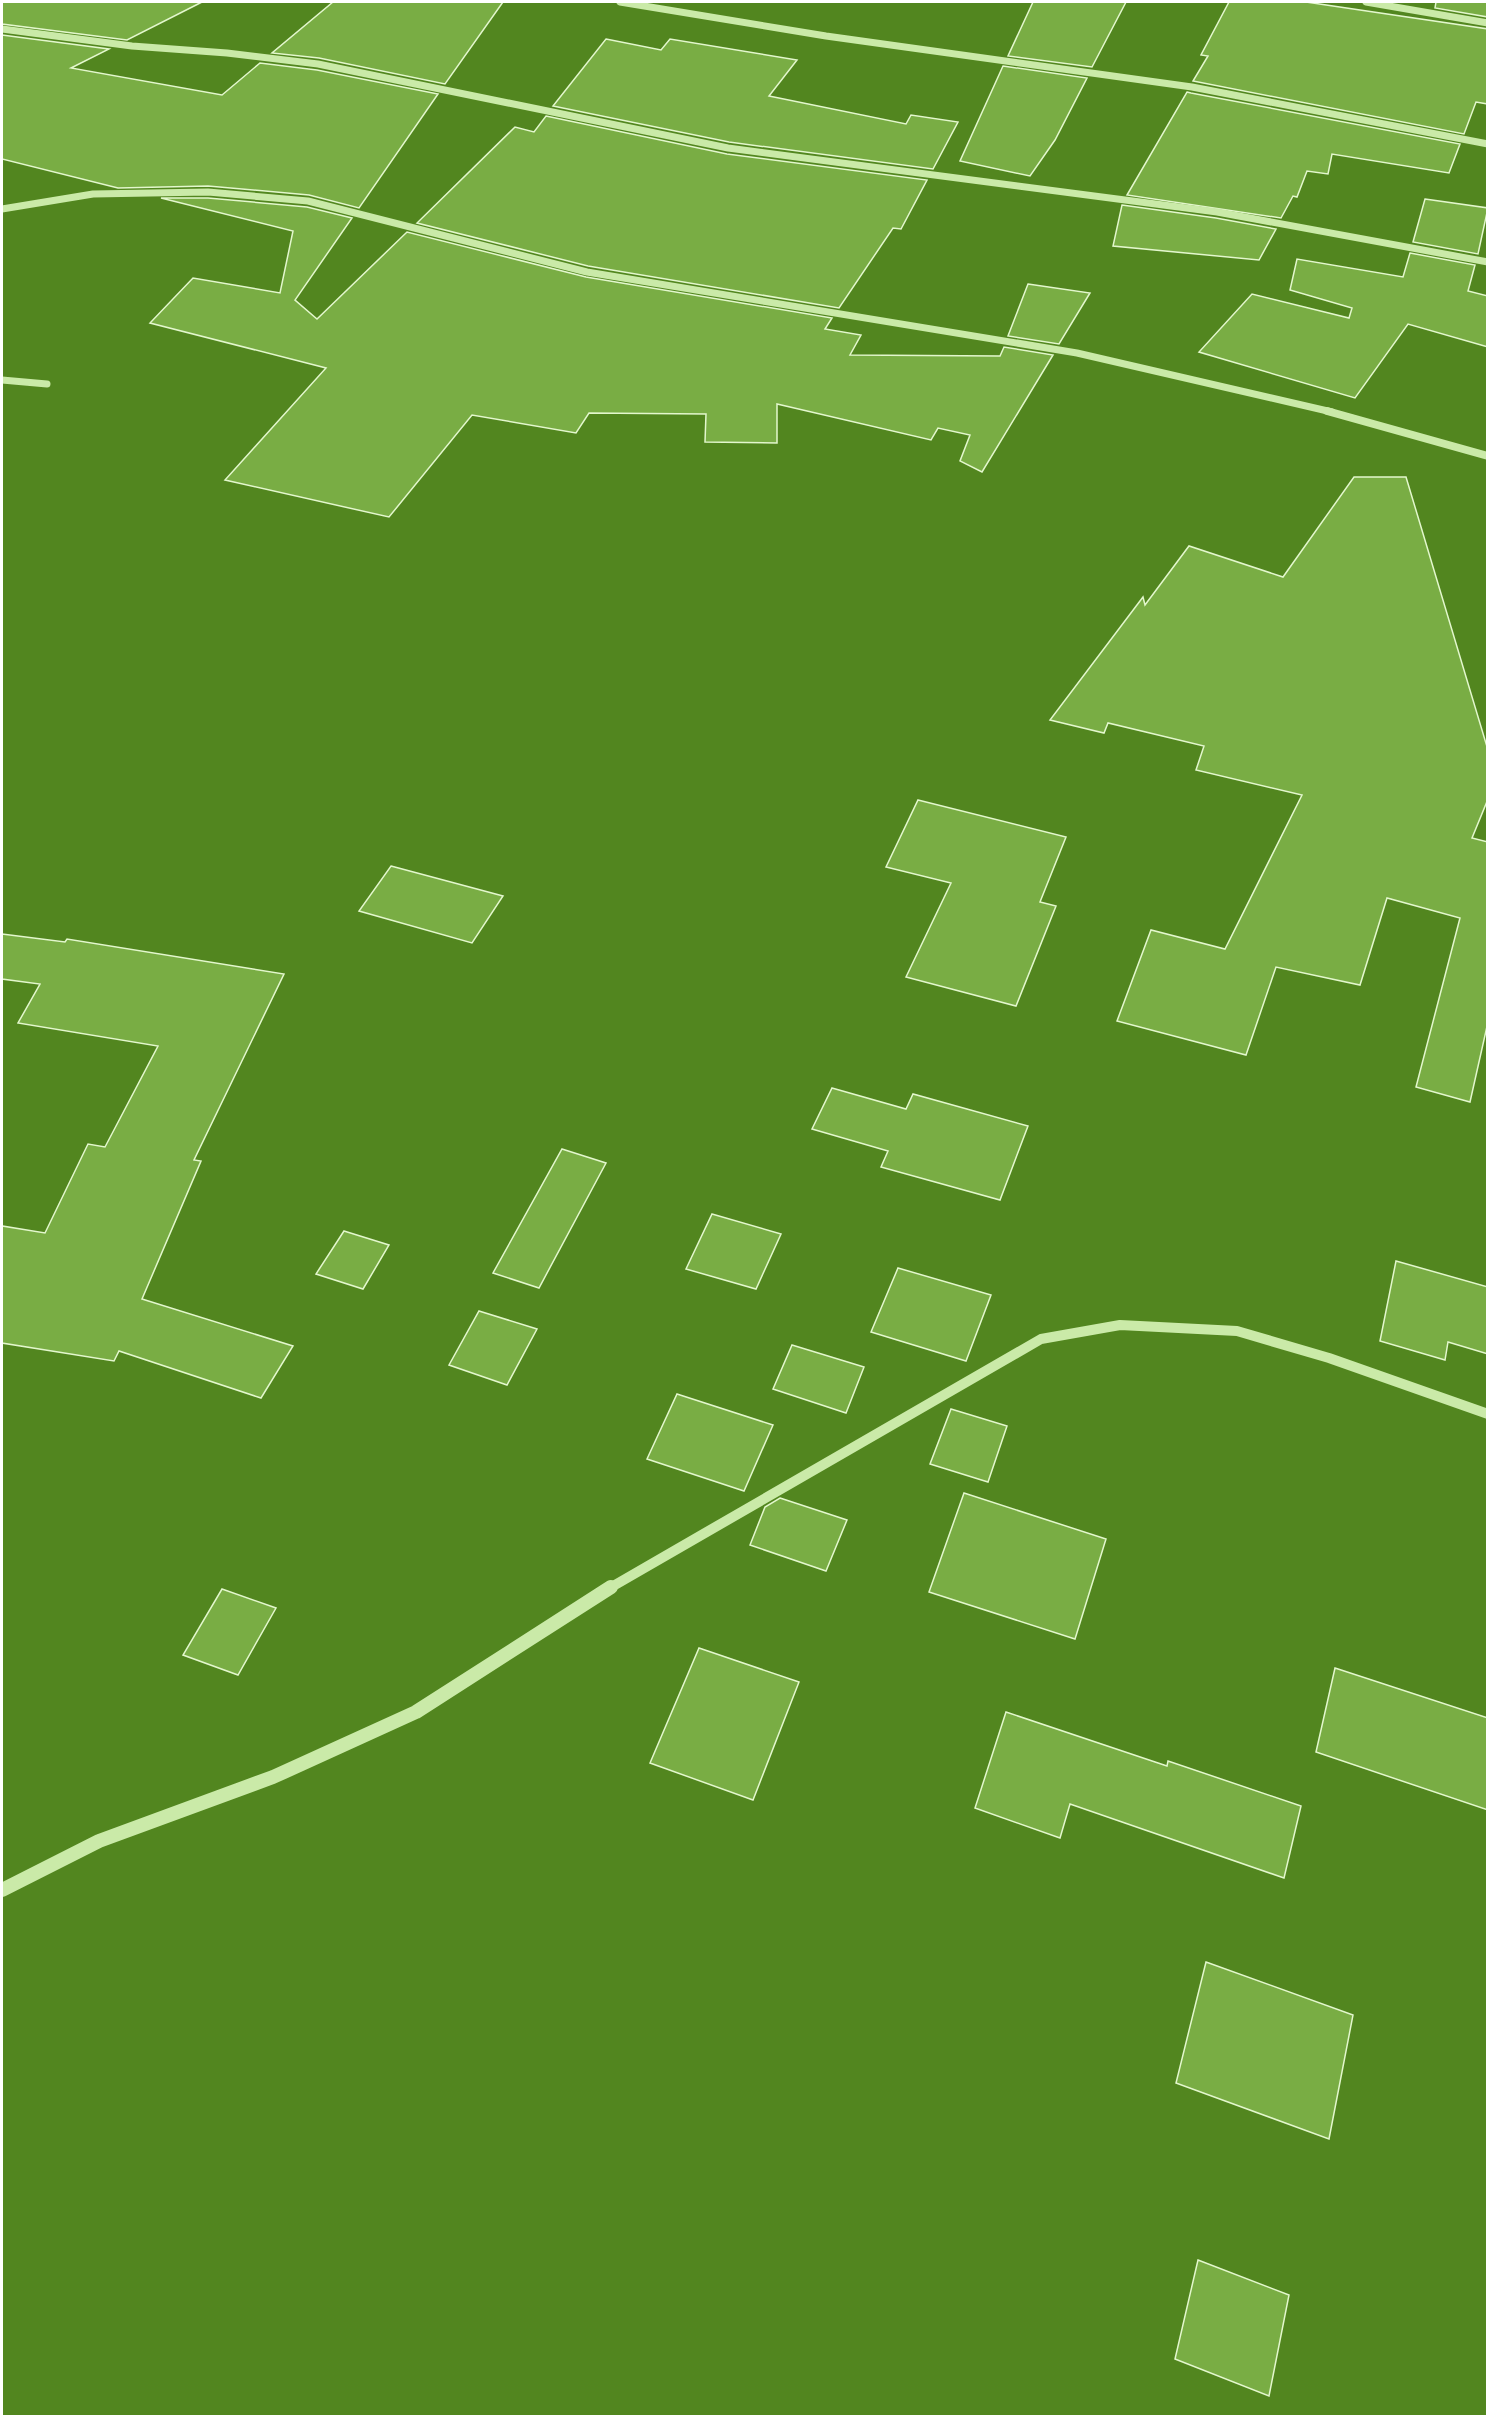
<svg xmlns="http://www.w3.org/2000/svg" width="1489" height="2418" font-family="Poppins,sans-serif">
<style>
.building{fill:#79ad44;stroke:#e3f7cd;stroke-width:1.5}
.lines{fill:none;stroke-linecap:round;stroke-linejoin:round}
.minor-far3{stroke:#caeaa8;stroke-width:7}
.minor-far2{stroke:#caeaa8;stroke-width:8}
.minor-far1{stroke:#caeaa8;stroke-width:10}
.minor{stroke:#caeaa8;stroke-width:14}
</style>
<rect width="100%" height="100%" fill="#52861f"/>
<g class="building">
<polygon points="2,2 202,2 127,40 2,24"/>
<polygon points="333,2 503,2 445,84 319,58 272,53"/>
<polygon points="1033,2 1126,2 1092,67 1008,56"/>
<polygon points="1229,2 1306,2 1488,29 1488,104 1476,102 1464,134 1193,81 1208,56 1201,55"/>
<polygon points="1436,2 1488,2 1488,17 1435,8"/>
<polygon points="2,35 109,49 71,68 222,95 260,63 317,70 438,94 359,208 309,195 208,186 118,188 2,159"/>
<polygon points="606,39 661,50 670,39 797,60 769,96 906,124 911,115 958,122 933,169 729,142 553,106"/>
<polygon points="1003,66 1087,78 1055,140 1030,176 960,161"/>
<polygon points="1187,92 1191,93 1460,144 1449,173 1332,154 1328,174 1307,171 1297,197 1293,196 1281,218 1127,195"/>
<polygon points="546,116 727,154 927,180 901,229 893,228 839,308 588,266 417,223 515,127 534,132"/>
<polygon points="161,198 208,198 307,207 352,218 295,300 317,319 407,232 586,277 832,318 825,329 861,335 850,355 1000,356 1004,347 1053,355 982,472 960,461 970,435 938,428 931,440 777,404 777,443 705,442 706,414 589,413 576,433 472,415 389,517 225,480 326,368 150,323 193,278 280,293 293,231"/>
<polygon points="1425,199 1488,208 1478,254 1413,242"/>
<polygon points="1122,205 1216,218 1276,229 1259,260 1113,246"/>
<polygon points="1410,253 1475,265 1468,291 1488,296 1488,347 1408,324 1355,398 1199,352 1252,294 1349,318 1352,308 1290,290 1297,259 1403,277"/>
<polygon points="1028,284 1090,293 1059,344 1008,336"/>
<polygon points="1354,477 1406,477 1488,750 1488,799 1472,838 1488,842 1488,1022 1470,1102 1416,1087 1460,918 1387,898 1360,985 1276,967 1246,1055 1117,1021 1151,930 1225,949 1302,795 1196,770 1204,746 1108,723 1104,733 1050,720 1143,597 1145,605 1189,546 1283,577"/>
<polygon points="918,800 1066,837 1040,902 1056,906 1016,1006 906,977 951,883 886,867"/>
<polygon points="391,866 503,896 472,943 359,911"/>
<polygon points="2,934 65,942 67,939 284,974 194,1160 201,1161 142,1299 293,1346 261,1398 119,1351 114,1361 2,1343 2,1226 45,1233 88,1144 105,1147 158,1046 18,1023 40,984 2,979"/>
<polygon points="832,1088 906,1109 913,1094 1028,1126 1000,1200 881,1167 888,1151 812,1129"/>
<polygon points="562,1149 606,1163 539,1288 493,1273"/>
<polygon points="712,1214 781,1234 756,1289 686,1269"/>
<polygon points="344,1231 389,1245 363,1289 316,1274"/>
<polygon points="1396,1261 1488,1287 1488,1354 1448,1342 1445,1360 1380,1341"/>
<polygon points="898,1268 991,1295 966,1361 871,1332"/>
<polygon points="479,1311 537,1329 507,1385 449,1365"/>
<polygon points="792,1345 864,1367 846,1413 773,1389"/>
<polygon points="677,1394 773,1425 744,1491 647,1459"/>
<polygon points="951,1409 1007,1426 988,1482 930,1464"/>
<polygon points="964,1493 1106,1539 1075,1639 929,1592"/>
<polygon points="780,1498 847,1520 826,1571 750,1545 765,1507"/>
<polygon points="222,1589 276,1608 238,1675 183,1655"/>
<polygon points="699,1648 799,1682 753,1800 650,1763"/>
<polygon points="1335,1668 1488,1718 1488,1810 1316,1752"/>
<polygon points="1006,1712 1167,1766 1168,1761 1301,1806 1284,1878 1070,1804 1060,1838 975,1808"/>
<polygon points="1206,1962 1353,2015 1329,2139 1176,2083"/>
<polygon points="1198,2260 1289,2295 1269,2396 1175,2359"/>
</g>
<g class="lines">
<g class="minor-far3">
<polyline points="620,2 826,36 1192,87 1488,144"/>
<polyline points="1366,2 1488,23"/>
<polyline points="2,29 132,46 227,53 318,64 728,148 1217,212 1488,262"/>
<polyline points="2,209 93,194 208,192 308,201 587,272 1077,353 1332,412"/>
<polyline points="2,380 47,384"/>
</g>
<polyline class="minor-far2" points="1327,411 1488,456"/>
<polyline class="minor-far1" points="608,1589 1041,1339 1120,1325 1237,1331 1329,1358 1488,1414"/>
<polyline class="minor" points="2,1890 99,1841 273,1777 416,1712 611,1587"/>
</g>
<rect width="1489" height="2418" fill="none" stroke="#ffffff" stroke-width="6"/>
</svg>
